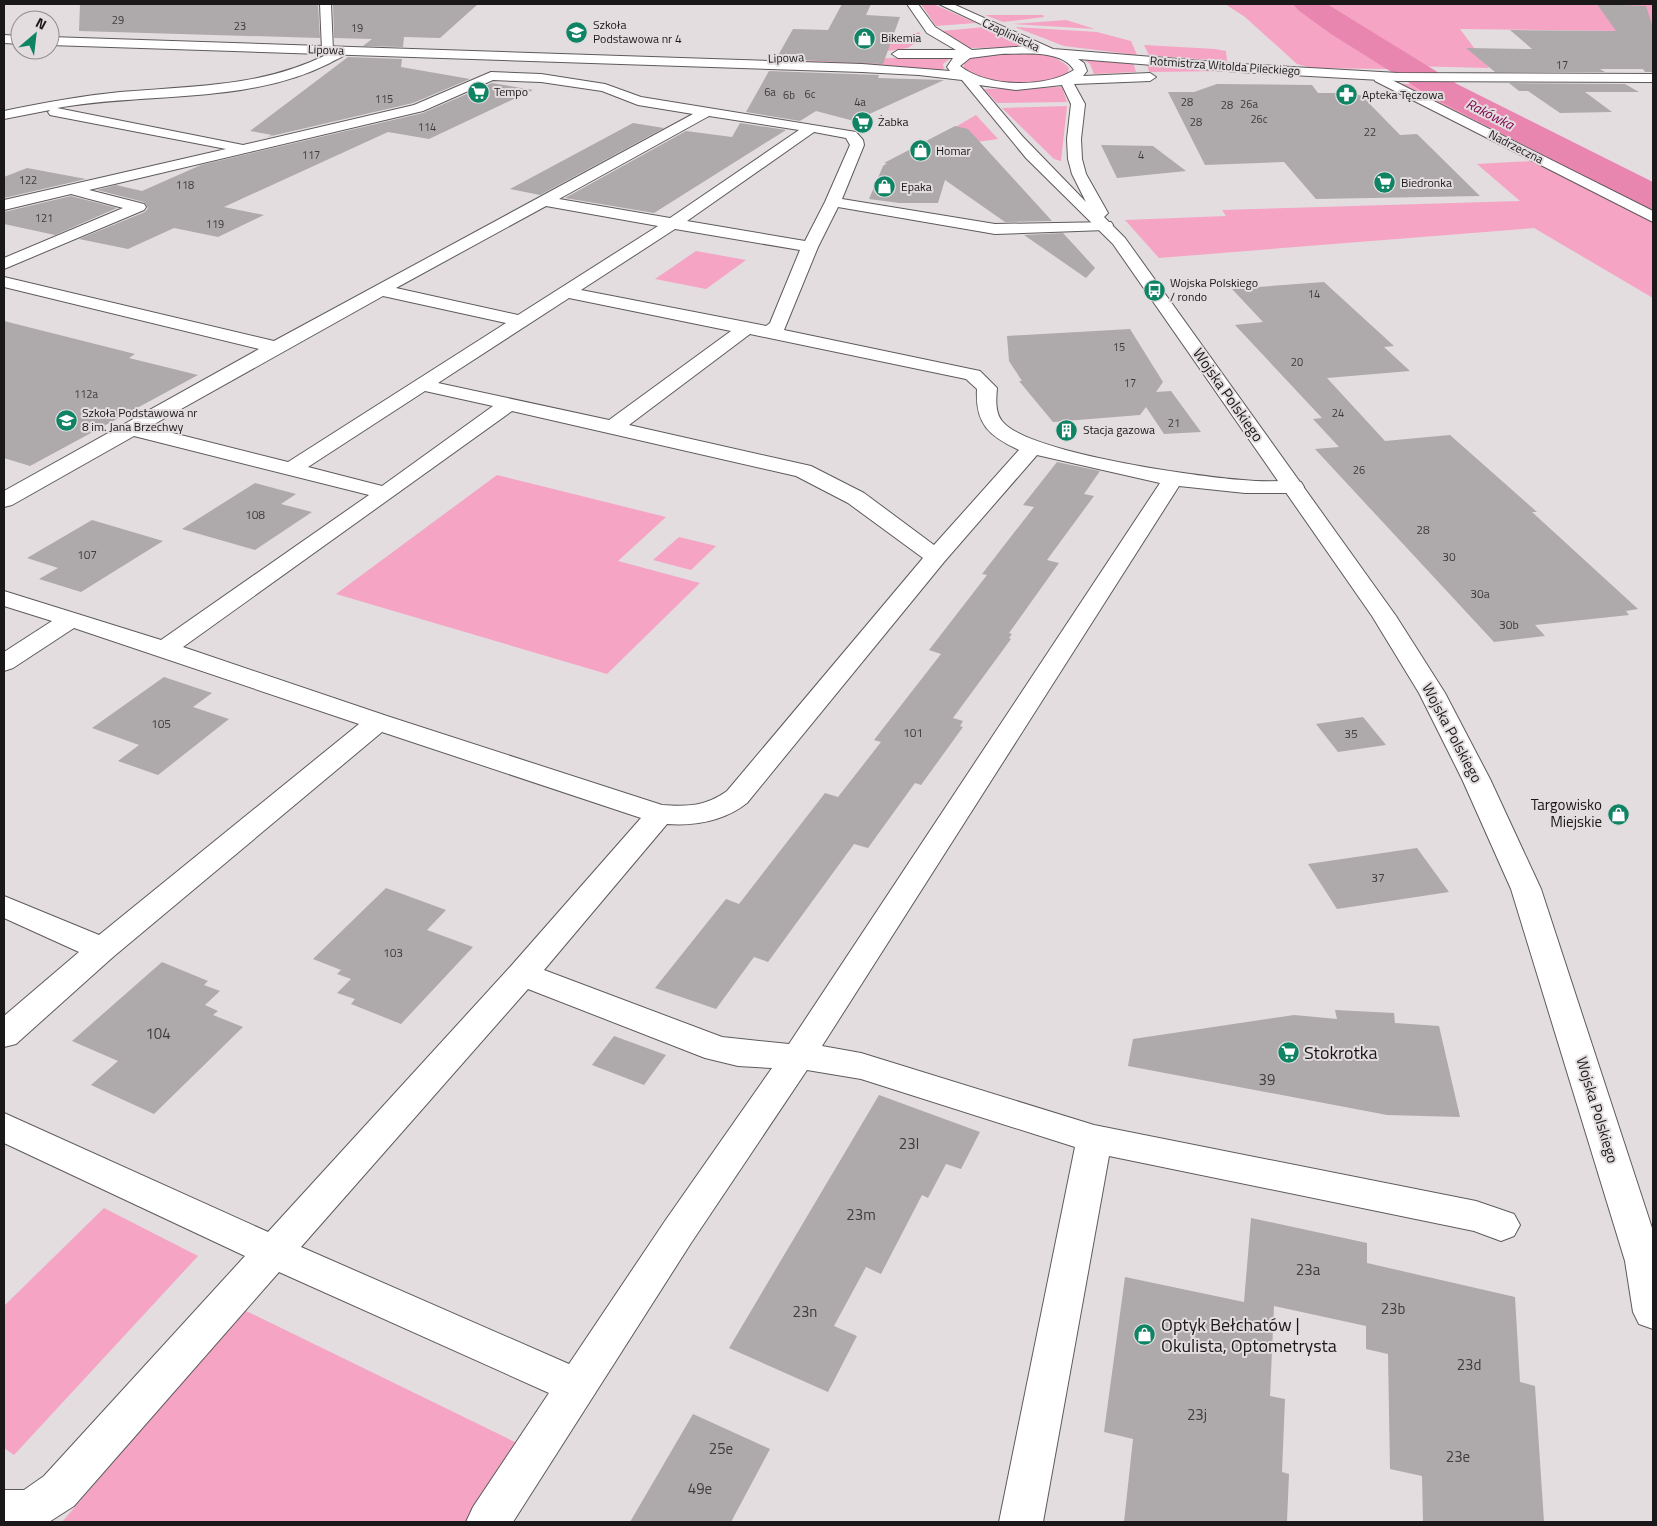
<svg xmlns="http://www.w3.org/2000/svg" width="1657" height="1526" font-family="'Titillium Web',sans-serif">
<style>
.green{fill:#f5a4c4}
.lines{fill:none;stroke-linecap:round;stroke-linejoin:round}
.river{fill:#e986af;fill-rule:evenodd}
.building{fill:#aea9ab}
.street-casing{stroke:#5f5a5c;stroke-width:2}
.secondary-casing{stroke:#5f5a5c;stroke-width:2}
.street{fill:#fff;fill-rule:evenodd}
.secondary{fill:#fff;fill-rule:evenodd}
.labels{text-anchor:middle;stroke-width:4;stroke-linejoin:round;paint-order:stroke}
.far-number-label{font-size:11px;fill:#3f3c3e}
.far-poi-label{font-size:12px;fill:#1a1819;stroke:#e3dddf;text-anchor:start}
.far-street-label{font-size:12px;fill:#1a1819;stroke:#e3dddf}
.number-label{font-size:12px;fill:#3f3c3e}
.far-water-label{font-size:14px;font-style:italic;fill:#7d0049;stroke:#e3dddf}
.street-label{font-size:15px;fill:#1a1819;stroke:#e3dddf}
.poi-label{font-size:15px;fill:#1a1819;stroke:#e3dddf;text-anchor:end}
.near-number-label{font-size:15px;fill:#3f3c3e}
.near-poi-label{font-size:18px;fill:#1a1819;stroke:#e3dddf;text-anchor:start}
</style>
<rect width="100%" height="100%" fill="#e3dddf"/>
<g class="green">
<polygon points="921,4 933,4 976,23 936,26"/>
<polygon points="1225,4 1653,4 1653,50 1639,49 1619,31 1460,29 1489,68 1407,66 1390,69 1312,68 1297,64 1245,17"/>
<polygon points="985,15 1043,15 1044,17 1003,22"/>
<polygon points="1066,20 1095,29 1013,24"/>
<polygon points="985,27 1027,46 1027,47 968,48 941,31"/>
<polygon points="1015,27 1097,32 1131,41 1137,55 1064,46"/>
<polygon points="919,32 922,38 908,48 887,51 886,43"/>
<polygon points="1144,45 1215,49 1226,51 1227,61 1154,56 1149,55"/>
<path d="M995,53C1018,53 1053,49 1069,68L1068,73C1044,87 986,87 964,69V64L970,59Z"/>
<polygon points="953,56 943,64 944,69 941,70 774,62"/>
<polygon points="1083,59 1133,62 1136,72 1094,74 1090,64"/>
<polygon points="1147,63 1229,71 1149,72"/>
<polygon points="1383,83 1457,86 1511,118 1653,186 1653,298 1534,228 1159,258 1125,220 1226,216 1222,210 1520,201 1477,164 1532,161"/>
<polygon points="1062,87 1067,102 997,103 984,89"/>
<polygon points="1067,106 1061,161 1054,159 1002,108"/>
<polygon points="976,115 998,139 969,143 940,136"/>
<polygon points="696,251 746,260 706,289 655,279"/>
<polygon points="497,475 666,517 618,561 700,583 607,674 336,594"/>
<polygon points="679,537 716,546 691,570 653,560"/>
<polygon points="104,1208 198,1256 14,1455 4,1448 4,1306"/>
<polygon points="244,1310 519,1444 465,1522 62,1522"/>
</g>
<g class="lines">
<polygon class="river" points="1293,4 1327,4 1457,84 1653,182 1653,209 1639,205 1433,98 1331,34 1298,10"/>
</g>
<g class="building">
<polygon points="80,4 318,4 320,38 79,31"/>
<polygon points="333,4 478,4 440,38 404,37 403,47 363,46 372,39 334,38"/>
<polygon points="842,4 871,4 866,15 900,17 883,64 776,59 793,29 828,30"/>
<polygon points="1597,4 1646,6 1653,28 1653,72 1645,72 1643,69 1600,69 1605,72 1495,72 1466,48 1532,49 1510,30 1616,31"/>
<polygon points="348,57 402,59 401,67 470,79 413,103 267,137 272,135 250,131"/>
<polygon points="769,71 879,75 878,78 944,80 854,121 816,111 800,121 746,112"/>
<polygon points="492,83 533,90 429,139 388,132 224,207 264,215 218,237 174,228 128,249 79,239 145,212 148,208 144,202 97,190 116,185 142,191 201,165 423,113"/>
<polygon points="1509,83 1625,84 1639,92 1585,92 1612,112 1560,113 1528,91 1519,91"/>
<polygon points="1217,84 1312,85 1318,93 1352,93 1362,96 1400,135 1417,134 1480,196 1316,199 1284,162 1205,165 1168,92 1194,92"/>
<polygon points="633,123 664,128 540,195 510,189"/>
<polygon points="740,123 786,130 654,213 565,198 686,131 732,137"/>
<polygon points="955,126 968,129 1052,221 1005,222 945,180 938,203 899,203 869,199 883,166 887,163 884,163"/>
<polygon points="1101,145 1153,146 1186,171 1117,178"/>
<polygon points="27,168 86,179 4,198 4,177"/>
<polygon points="71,196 117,208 55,235 4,224 4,212"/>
<polygon points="1063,233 1095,268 1086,278 1024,235"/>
<polygon points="1324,282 1394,346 1384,347 1410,371 1327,378 1385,441 1450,435 1537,512 1532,512 1638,609 1626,611 1629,615 1535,625 1545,636 1494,642 1315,449 1339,447 1313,419 1322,418 1235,325 1263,322 1232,289"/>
<polygon points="4,321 135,354 129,358 198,375 30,466 4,458"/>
<polygon points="1130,329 1163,382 1156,392 1171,391 1201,432 1164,434 1146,407 1140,415 1053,422 1019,381 1022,381 1009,361 1007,336"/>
<polygon points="1057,462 1100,471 1084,494 1094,496 1047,560 1059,563 1009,633 1012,634 1009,638 1011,639 953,718 963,721 960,726 963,727 921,785 915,783 868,848 854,844 768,962 754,957 716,1009 655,988 726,899 739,904 825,793 838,797 881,742 874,740 941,654 929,650 987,575 982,574 1034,507 1023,505"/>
<polygon points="255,483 296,494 281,504 312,512 255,550 182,529"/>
<polygon points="92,520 163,541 81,592 39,579 58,568 27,558"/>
<polygon points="164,677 212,693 193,707 229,719 158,775 118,761 139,745 92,728"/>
<polygon points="1363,717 1386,745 1338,752 1316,724"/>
<polygon points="1417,848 1449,892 1337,909 1308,864"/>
<polygon points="386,888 446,910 427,930 473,947 401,1024 351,1004 355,999 337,993 351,979 337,974 341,970 313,959"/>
<polygon points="162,962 208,981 204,985 220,991 205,1005 218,1011 213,1015 243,1027 154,1114 91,1085 118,1061 72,1041"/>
<polygon points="1335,1010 1394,1013 1395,1023 1439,1026 1460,1117 1387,1115 1128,1066 1133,1039 1294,1015 1337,1019"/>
<polygon points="614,1036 666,1055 644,1085 592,1065"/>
<polygon points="879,1095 980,1132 961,1169 946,1164 928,1198 922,1195 881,1274 866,1267 834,1326 857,1336 828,1392 729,1348"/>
<polygon points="1251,1218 1367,1243 1367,1263 1515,1297 1520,1382 1535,1386 1544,1522 1423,1522 1422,1476 1390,1469 1388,1354 1366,1349 1366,1326 1274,1306 1270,1396 1285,1399 1282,1472 1289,1474 1287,1522 1124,1522 1133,1439 1104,1432 1125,1277 1244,1302"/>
<polygon points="693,1414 770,1449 731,1522 630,1522"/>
</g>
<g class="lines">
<defs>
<g id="street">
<path d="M320,4H331L333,51L343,47L349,51C345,57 336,59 330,63C247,105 147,92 57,108L243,145L414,105L491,72L541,74L605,84L641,97L856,132L863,140L864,145L842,199L995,224L1111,222L1113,225L1111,228L1105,230L995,234L838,207L818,247L784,330L980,371L997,388C996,399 995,412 1002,421C1027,453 1199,477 1243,480C1260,482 1277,481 1293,481L1301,482L1304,487L1301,492L1293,493H1245L1179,486L822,1046L861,1053L1094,1125L1476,1201L1514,1214L1520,1225L1514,1236L1501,1241L1474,1231L1109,1156L1043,1522H999L1075,1147L861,1079L807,1070L691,1243L513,1522H466L473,1507L549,1393L279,1272L74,1506L49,1522H4V1490H24L44,1476L245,1256L4,1143V1113L268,1232L511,966L641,818L382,732L113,957L16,1044L4,1047V1016L79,952L4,918V896L99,935L359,724L74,628L13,668L4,671V652L52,621L4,606V591L161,640L369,495L134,436L12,505L4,507V491L259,349L4,287V277L274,341L693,114L638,105L602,91L541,82L493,80L423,111L89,190L144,204L146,207L144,210L4,269V258L123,208L71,194L4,210V200L226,149L55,116L50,115L48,112L50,110L4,119V111C42,103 81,96 120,92C192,86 263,87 328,54L322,50ZM709,116L799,130L670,218L559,199ZM814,132L846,138L850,145L825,202L805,241L687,221ZM546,206L658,226L518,315L396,288ZM675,229L800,250L770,323L766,326L581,290ZM383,296L506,323L288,462L149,427ZM569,298L731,331L609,420L438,383ZM750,334L966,379L977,389C975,424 989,436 1019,450L934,545L864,493L811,466L629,425ZM425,391L493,406L382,486L308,467ZM512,411L796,476L848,503L923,558L727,791C706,806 688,807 662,805L387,716L183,647ZM1037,455L1160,483L789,1044L722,1037L544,970L667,824C696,826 724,821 747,803L944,562ZM528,989L705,1058L738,1066L772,1068L665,1221L569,1364L301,1247Z"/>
<polygon points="1380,74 1653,211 1653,222 1375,81 1374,78 1375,75"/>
</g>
<g id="secondary">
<path d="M907,4H918L935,27L972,50L1027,46L939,4H953L1053,49L1240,64L1398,73L1653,74V82L1398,81L1240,72L1078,59L1084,63L1087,71L1083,76L1150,73L1156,77L1150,81L1074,84L1085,104L1081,139L1082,159L1086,174L1108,213L1104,217L1125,238L1396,616L1445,693L1490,779L1541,889L1653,1231V1329L1639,1324L1633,1312L1625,1261L1511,889L1462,779L1419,693L1372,616L1113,244L1026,158L962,80L919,75L862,72L50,45V37L862,64L950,71L947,67L953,58H898L892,54L898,50H956L927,33ZM1001,54C1022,54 1062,49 1074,70C1045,88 988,88 960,66L970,58ZM979,85L1016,90L1062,85L1071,104L1067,139L1068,159L1072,174L1086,202L1023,137Z"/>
<polygon points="4,35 20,36 20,44 4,43"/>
</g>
</defs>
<use href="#street" class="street-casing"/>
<use href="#secondary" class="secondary-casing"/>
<use href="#street" class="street"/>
<use href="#secondary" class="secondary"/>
</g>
<defs>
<symbol id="school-disc" viewBox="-11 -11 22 22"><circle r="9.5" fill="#0f8464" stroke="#e3dddf"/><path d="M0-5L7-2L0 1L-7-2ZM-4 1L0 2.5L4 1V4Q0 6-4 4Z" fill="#fff"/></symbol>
<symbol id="shop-disc" viewBox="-11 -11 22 22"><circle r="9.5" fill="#0f8464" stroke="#e3dddf"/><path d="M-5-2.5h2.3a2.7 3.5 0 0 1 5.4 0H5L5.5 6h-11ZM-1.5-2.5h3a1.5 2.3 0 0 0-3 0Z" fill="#fff"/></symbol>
<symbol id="supermarket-disc" viewBox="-11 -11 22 22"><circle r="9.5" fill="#0f8464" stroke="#e3dddf"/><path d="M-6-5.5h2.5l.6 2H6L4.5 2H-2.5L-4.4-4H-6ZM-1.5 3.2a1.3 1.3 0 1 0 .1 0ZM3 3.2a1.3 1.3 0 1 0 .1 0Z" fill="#fff"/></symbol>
<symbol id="pharmacy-disc" viewBox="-11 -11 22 22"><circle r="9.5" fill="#0f8464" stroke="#e3dddf"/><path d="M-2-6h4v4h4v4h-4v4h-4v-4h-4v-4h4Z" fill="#fff"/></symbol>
<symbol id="bus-disc" viewBox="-11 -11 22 22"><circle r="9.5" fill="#0f8464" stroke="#e3dddf"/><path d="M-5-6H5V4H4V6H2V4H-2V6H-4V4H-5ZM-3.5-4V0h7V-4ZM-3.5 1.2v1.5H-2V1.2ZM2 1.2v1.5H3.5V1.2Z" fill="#fff"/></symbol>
<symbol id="building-disc" viewBox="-11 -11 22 22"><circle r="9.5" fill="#0f8464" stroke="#e3dddf"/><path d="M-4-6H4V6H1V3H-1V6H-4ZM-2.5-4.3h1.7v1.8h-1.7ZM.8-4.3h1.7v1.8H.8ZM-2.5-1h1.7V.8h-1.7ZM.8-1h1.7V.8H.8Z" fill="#fff"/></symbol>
</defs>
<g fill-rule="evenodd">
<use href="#school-disc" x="564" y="20" width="25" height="25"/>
<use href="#shop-disc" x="852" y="26" width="25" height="25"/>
<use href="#supermarket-disc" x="466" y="80" width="25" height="25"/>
<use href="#pharmacy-disc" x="1334" y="82" width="25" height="25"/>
<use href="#supermarket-disc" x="850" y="110" width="25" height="25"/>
<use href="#shop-disc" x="908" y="138" width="25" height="25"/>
<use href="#supermarket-disc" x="1372" y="170" width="25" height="25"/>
<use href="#shop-disc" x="872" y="174" width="25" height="25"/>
<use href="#bus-disc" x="1142" y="278" width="25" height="25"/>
<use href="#school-disc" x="54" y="408" width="25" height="25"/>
<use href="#building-disc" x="1054" y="418" width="25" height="25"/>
<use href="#shop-disc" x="1606" y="802" width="25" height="25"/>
<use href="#supermarket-disc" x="1276" y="1040" width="25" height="25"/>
<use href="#shop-disc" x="1132" y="1322" width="25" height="25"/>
</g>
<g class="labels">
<g class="far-number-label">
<text x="118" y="24">29</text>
<text x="240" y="30">23</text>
<text x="357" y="32">19</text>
<text x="1562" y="69">17</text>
<text x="770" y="96">6a</text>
<text x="810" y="98">6c</text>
<text x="789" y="99">6b</text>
<text x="384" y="103">115</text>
<text x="860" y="106">4a</text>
<text x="1187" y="106">28</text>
<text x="1249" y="108">26a</text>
<text x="1227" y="109">28</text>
<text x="1259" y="123">26c</text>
<text x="1196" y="126">28</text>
<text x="427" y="131">114</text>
<text x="1370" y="136">22</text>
<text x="311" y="159">117</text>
<text x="1141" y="159">4</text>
<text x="28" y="184">122</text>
<text x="185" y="189">118</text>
<text x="44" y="222">121</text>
<text x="215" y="228">119</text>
<text x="1314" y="298">14</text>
<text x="1119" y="351">15</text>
<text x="1297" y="366">20</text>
<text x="1130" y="387">17</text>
<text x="86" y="398">112a</text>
<text x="1338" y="417">24</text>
<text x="1174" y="427">21</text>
<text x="1359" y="474">26</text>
</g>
<g class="far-poi-label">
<text x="593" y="29">Szkoła<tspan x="593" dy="14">Podstawowa nr 4</tspan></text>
<text x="881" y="42">Bikemia</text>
<text x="494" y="96">Tempo</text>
<text x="1362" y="99">Apteka Tęczowa</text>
<text x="878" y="126">Żabka</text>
<text x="936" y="155">Homar</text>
<text x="1401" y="187">Biedronka</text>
<text x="901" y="191">Epaka</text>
<text x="1170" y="287">Wojska Polskiego<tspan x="1170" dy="14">/ rondo</tspan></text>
<text x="82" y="417">Szkoła Podstawowa nr<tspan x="82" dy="14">8 im. Jana Brzechwy</tspan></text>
<text x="1083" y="434">Stacja gazowa</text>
</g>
<g class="far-street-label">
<text transform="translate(1011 35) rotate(25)" y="4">Czapliniecka</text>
<text transform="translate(326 50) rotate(2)" y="4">Lipowa</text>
<text transform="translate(786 58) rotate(-2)" y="4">Lipowa</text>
<text transform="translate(1225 66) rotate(4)" y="4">Rotmistrza Witolda Pileckiego</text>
<text transform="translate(1516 147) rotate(27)" y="4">Nadrzeczna</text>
</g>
<g class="number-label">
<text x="255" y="519">108</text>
<text x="1423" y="534">28</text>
<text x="87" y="559">107</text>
<text x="1449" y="561">30</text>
<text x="1480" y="598">30a</text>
<text x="1509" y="629">30b</text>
<text x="161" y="728">105</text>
<text x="913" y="737">101</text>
<text x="1351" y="738">35</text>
<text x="1378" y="882">37</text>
<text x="393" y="957">103</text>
</g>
<g class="far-water-label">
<text transform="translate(1490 114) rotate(27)" y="5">Rakówka</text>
</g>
<g class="street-label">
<text transform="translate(1228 395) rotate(55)" y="5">Wojska Polskiego</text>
<text transform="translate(1452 733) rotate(62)" y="5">Wojska Polskiego</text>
<text transform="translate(1597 1110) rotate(73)" y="5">Wojska Polskiego</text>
</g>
<g class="poi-label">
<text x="1602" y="810">Targowisko<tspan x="1602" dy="17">Miejskie</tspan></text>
</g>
<g class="near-number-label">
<text x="158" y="1039">104</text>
<text x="1267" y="1085">39</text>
<text x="909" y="1149">23l</text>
<text x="861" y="1220">23m</text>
<text x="1308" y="1275">23a</text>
<text x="1393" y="1314">23b</text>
<text x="805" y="1317">23n</text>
<text x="1469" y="1370">23d</text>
<text x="1197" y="1420">23j</text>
<text x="721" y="1454">25e</text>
<text x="1458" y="1462">23e</text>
<text x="700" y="1494">49e</text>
</g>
<g class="near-poi-label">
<text x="1304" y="1059">Stokrotka</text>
<text x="1161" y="1331">Optyk Bełchatów |<tspan x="1161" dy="21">Okulista, Optometrysta</tspan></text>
</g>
</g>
<rect width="1657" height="1526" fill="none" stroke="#1a1819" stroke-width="10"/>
<g transform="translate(35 35) rotate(28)"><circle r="24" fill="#e3dddf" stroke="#938e90"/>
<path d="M0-4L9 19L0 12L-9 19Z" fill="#0f8464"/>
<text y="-8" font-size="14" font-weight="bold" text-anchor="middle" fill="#1a1819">N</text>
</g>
</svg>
